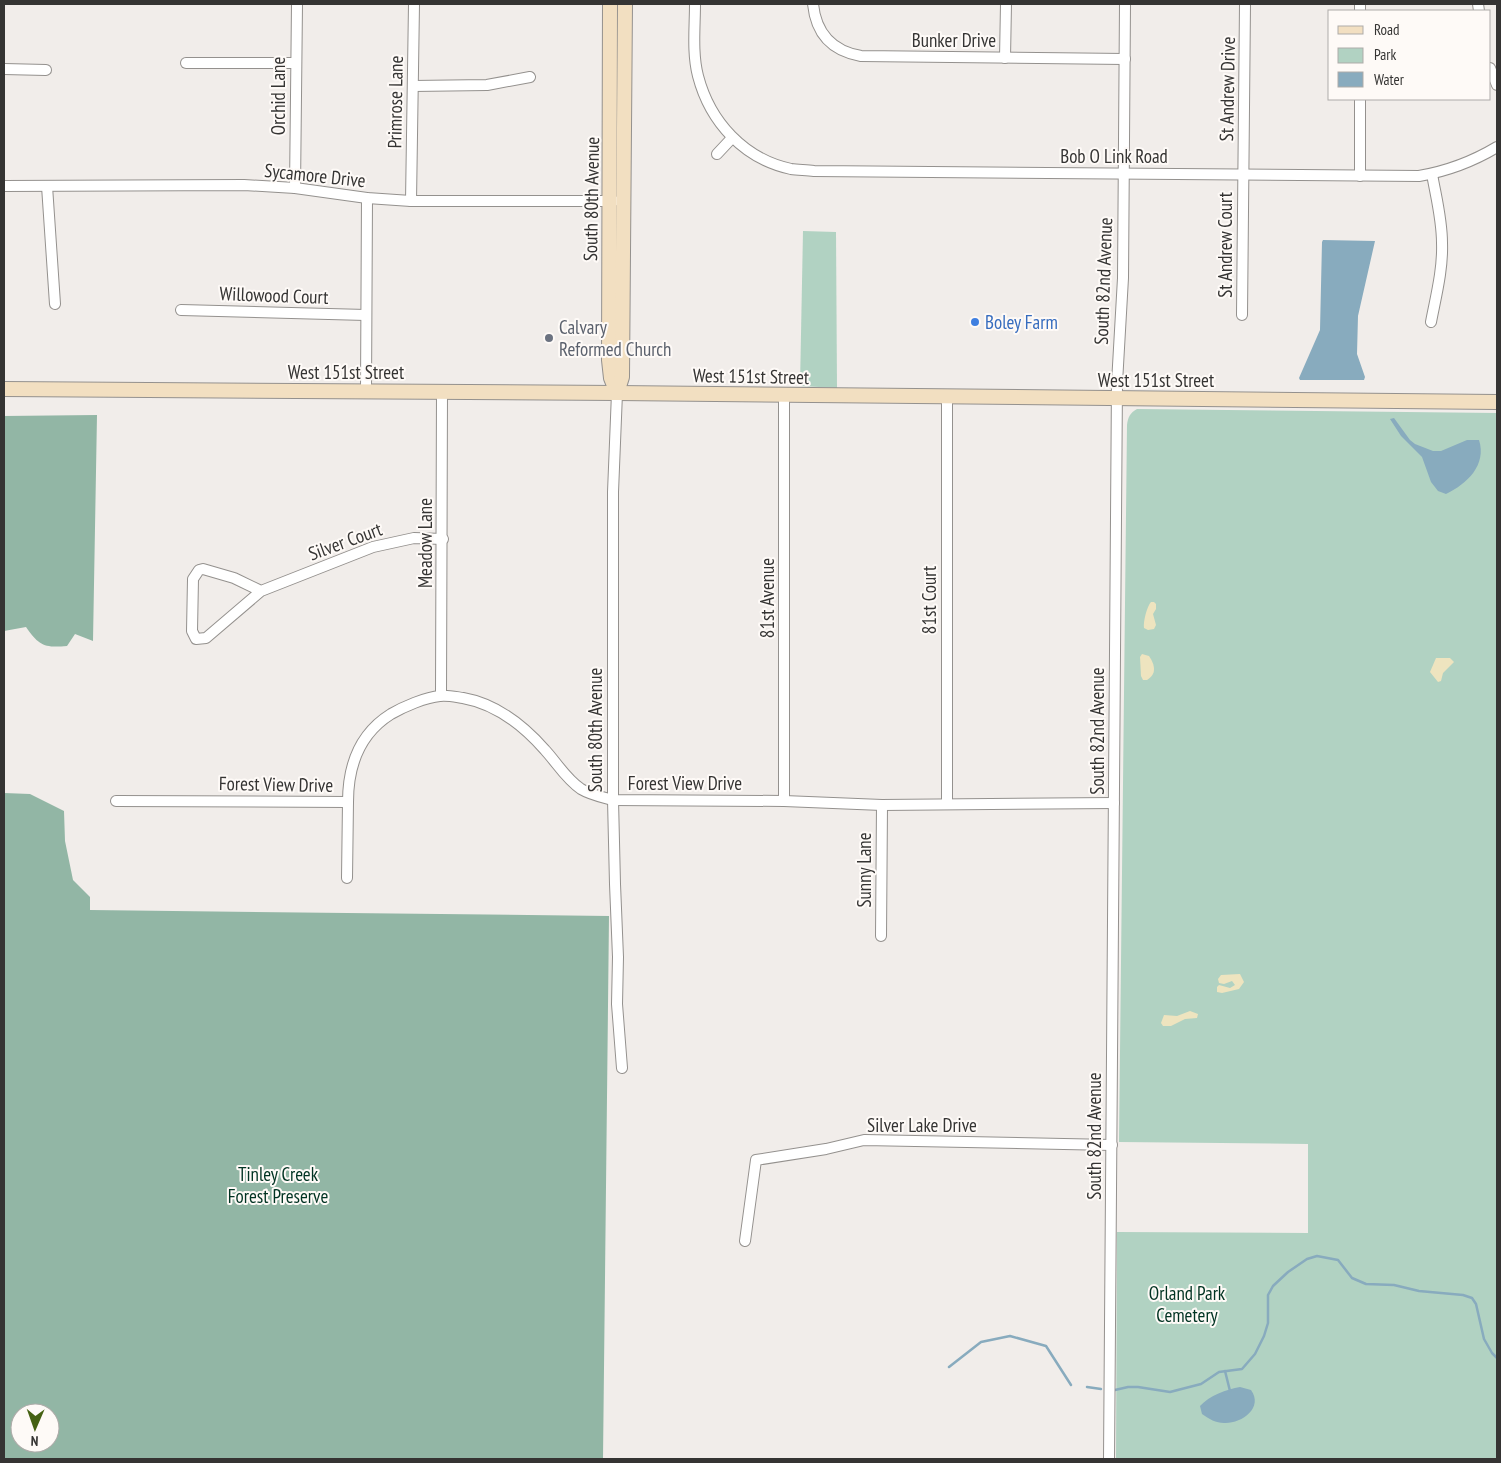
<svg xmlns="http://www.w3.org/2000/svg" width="1501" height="1463" font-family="'PT Sans Narrow',sans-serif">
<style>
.green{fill:#b1d2c2}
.forest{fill:#92b6a5;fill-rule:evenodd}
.sand{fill:#eee4bf}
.water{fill:#88abbe}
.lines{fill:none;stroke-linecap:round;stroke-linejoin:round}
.stream{stroke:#88abbe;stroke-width:2.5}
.street-casing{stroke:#94918e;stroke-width:12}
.secondary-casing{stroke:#94918e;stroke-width:16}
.street{stroke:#fff;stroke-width:10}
.secondary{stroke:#f2dfc1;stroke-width:14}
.shop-dot{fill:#3f7fe0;stroke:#fefaf7;stroke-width:2}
.worship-dot{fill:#6b7280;stroke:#fefaf7;stroke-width:2}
.labels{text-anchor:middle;stroke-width:4;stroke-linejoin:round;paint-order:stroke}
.street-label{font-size:19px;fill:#353433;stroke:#fefaf7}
.shop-label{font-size:19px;fill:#366cbe;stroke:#fefaf7;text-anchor:start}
.worship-label{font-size:19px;fill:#5b616d;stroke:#fefaf7;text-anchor:start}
.park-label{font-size:19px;fill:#032;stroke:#fefaf7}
</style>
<rect width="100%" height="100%" fill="#f1edea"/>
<g class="green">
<polygon points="803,231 836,232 837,388 800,386"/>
<path d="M1137,409L1497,413V1459H1116L1117,1232L1308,1233V1144L1119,1142L1127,425C1128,417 1130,413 1137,409Z"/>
</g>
<g class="forest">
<path d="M97,415L93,641L75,634L67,646C45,648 39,646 26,627L4,631V416Z"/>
<path d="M4,793L30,794L64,811L65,841L73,880L90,897V910L609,916L603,1459H4ZM20,1413H50V1443H20Z"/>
</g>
<g class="sand">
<path d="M1151,602H1154L1156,604V609L1153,614L1156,625L1154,629L1148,630L1144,628C1143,622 1147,606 1151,602Z"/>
<path d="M1142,654L1149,656C1155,665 1157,674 1147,680H1143L1141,676L1140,657Z"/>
<polygon points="1436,658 1450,658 1454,662 1443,673 1441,681 1438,682 1430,672"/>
<polygon points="1240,974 1244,982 1239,989 1222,993 1217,992 1217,987 1219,985 1230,988 1235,985 1232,981 1224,984 1219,983 1218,979 1221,975"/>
<polygon points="1190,1011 1198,1014 1197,1018 1185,1019 1171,1026 1163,1026 1161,1023 1164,1015 1177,1016"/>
</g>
<g class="water">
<polygon points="1323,240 1375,241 1358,316 1357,354 1365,377 1364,380 1300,380 1299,378 1320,330 1322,242"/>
<path d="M1394,418L1410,440L1415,444L1433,451H1441L1467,440H1479C1487,465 1467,484 1446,494L1438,491L1431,482L1422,457L1401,436L1390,419Z"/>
<path d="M1240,1387L1251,1390C1264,1408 1241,1424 1224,1423C1216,1423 1209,1419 1202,1414L1200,1406C1209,1396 1227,1389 1240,1387Z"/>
</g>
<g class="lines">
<g class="stream">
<polyline points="949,1367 981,1342 1010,1336 1046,1346 1071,1385"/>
<polyline points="1225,1371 1230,1391"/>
<polyline points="1087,1387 1101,1389"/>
<polyline points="1115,1390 1128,1387 1138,1387 1170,1392 1201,1384 1219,1372 1242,1369 1255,1354 1264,1336 1268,1323 1268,1295 1273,1286 1288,1272 1307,1259 1317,1256 1338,1260 1352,1278 1366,1284 1394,1285 1419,1291 1463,1295 1472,1298 1476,1304 1484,1339 1492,1353 1497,1358"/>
</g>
<defs>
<g id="street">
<path d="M695,4C695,27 692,53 698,76C710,122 744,159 791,169C798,170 806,170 814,171L1419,176C1448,171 1472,162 1497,147"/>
<path d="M813,4C816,34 832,51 861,56L1125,59"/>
<polyline points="1478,4 1479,11"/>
<polyline points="1360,11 1360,4"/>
<polyline points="1005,58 1006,4"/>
<polyline points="186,63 296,63"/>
<polyline points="1490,68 1497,85"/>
<polyline points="4,69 46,70"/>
<polyline points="413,86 487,85 530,77"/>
<polyline points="717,154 732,138"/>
<polyline points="1360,176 1360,99"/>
<polyline points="4,186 244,185 295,188 367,198 411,201 614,201"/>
<polyline points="47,186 55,304"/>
<polyline points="295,188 297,4"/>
<polyline points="411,201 414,4"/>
<polyline points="181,310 366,315"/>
<polyline points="1242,315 1245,4"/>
<path d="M1431,322C1436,296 1443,269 1442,243C1442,219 1436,197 1432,174"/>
<polyline points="366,391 367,198"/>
<polyline points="617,393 613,492 613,800 615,884 618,957 617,1004 622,1068"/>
<polyline points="947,397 947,804"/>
<polyline points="261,591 206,638 196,639 192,631 193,579 199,570 203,569 234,578 261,591 373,547 414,538 443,539"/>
<polyline points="441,695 442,392"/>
<path d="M116,801L348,802C348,767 359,734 391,714C403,707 426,697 440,696C447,695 456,697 463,698C497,704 523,725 545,750C557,763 566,779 581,789C591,795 602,797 613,800L784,801L882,805L1114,803"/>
<polyline points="784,801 784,395"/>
<polyline points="347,878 348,802"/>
<polyline points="881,936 882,805"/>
<polyline points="745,1241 756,1160 826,1149 864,1140 1112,1145"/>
<polyline points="1109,1459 1117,383 1123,278 1125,4"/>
</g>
<g id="secondary">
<polyline points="610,4 609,360 611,378 617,393"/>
<polyline points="4,389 617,393 1497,402"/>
<polyline points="617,393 622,377 625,4"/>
</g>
</defs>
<use href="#street" class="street-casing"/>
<use href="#secondary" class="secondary-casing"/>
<use href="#street" class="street"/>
<use href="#secondary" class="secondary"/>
</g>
<circle class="shop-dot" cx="975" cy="322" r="5"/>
<circle class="worship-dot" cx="549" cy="338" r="5"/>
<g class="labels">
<g class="street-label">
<text x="954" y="47">Bunker Drive</text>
<text transform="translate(1227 89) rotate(-89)" y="7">St Andrew Drive</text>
<text transform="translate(278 96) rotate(-90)" y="7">Orchid Lane</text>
<text transform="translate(395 102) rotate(-89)" y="7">Primrose Lane</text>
<text x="1114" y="163">Bob O Link Road</text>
<text transform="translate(315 175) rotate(6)" y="7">Sycamore Drive</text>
<text transform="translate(591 199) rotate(-89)" y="7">South 80th Avenue</text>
<text transform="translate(1225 245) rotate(-90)" y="7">St Andrew Court</text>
<text transform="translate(1103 281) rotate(-88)" y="7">South 82nd Avenue</text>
<text transform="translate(274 295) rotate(2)" y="7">Willowood Court</text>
<text x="346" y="379">West 151st Street</text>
<text transform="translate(751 376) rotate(1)" y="7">West 151st Street</text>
<text x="1156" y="387">West 151st Street</text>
<text transform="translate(345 541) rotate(-20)" y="7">Silver Court</text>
<text transform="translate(425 543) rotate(-90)" y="7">Meadow Lane</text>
<text transform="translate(767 598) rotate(-90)" y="7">81st Avenue</text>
<text transform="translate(929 600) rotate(-90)" y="7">81st Court</text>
<text transform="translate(595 730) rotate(-90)" y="7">South 80th Avenue</text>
<text transform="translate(1097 731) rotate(-90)" y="7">South 82nd Avenue</text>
<text x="685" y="790">Forest View Drive</text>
<text transform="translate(276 784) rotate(1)" y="7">Forest View Drive</text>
<text transform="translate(864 870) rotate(-90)" y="7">Sunny Lane</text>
<text x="922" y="1132">Silver Lake Drive</text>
<text transform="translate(1094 1136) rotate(-90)" y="7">South 82nd Avenue</text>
</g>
<g class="shop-label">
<text x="985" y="329">Boley Farm</text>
</g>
<g class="worship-label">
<text x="559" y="334">Calvary<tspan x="559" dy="22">Reformed Church</tspan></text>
</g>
<g class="park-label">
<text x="278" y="1181">Tinley Creek<tspan x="278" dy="22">Forest Preserve</tspan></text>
<text x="1187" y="1300">Orland Park<tspan x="1187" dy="22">Cemetery</tspan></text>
</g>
</g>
<rect width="1501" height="1463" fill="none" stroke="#353433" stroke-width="10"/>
<rect x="1328" y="10" width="162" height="90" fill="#fefaf7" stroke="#aeaba9"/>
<rect x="1338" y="26" width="25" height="8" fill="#f2dfc1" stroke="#aeaba9"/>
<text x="1374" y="35" font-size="15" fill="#353433">Road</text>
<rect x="1338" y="48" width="25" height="15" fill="#b1d2c2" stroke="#aeaba9"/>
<text x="1374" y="60" font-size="15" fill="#353433">Park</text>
<rect x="1338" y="72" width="25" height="15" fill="#88abbe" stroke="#aeaba9"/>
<text x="1374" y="85" font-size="15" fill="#353433">Water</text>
<g transform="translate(35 1428) rotate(182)"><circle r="24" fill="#fefaf7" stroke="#aeaba9"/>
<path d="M0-4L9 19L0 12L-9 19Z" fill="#456113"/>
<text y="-8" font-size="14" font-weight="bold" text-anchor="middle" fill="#353433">N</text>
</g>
</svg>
